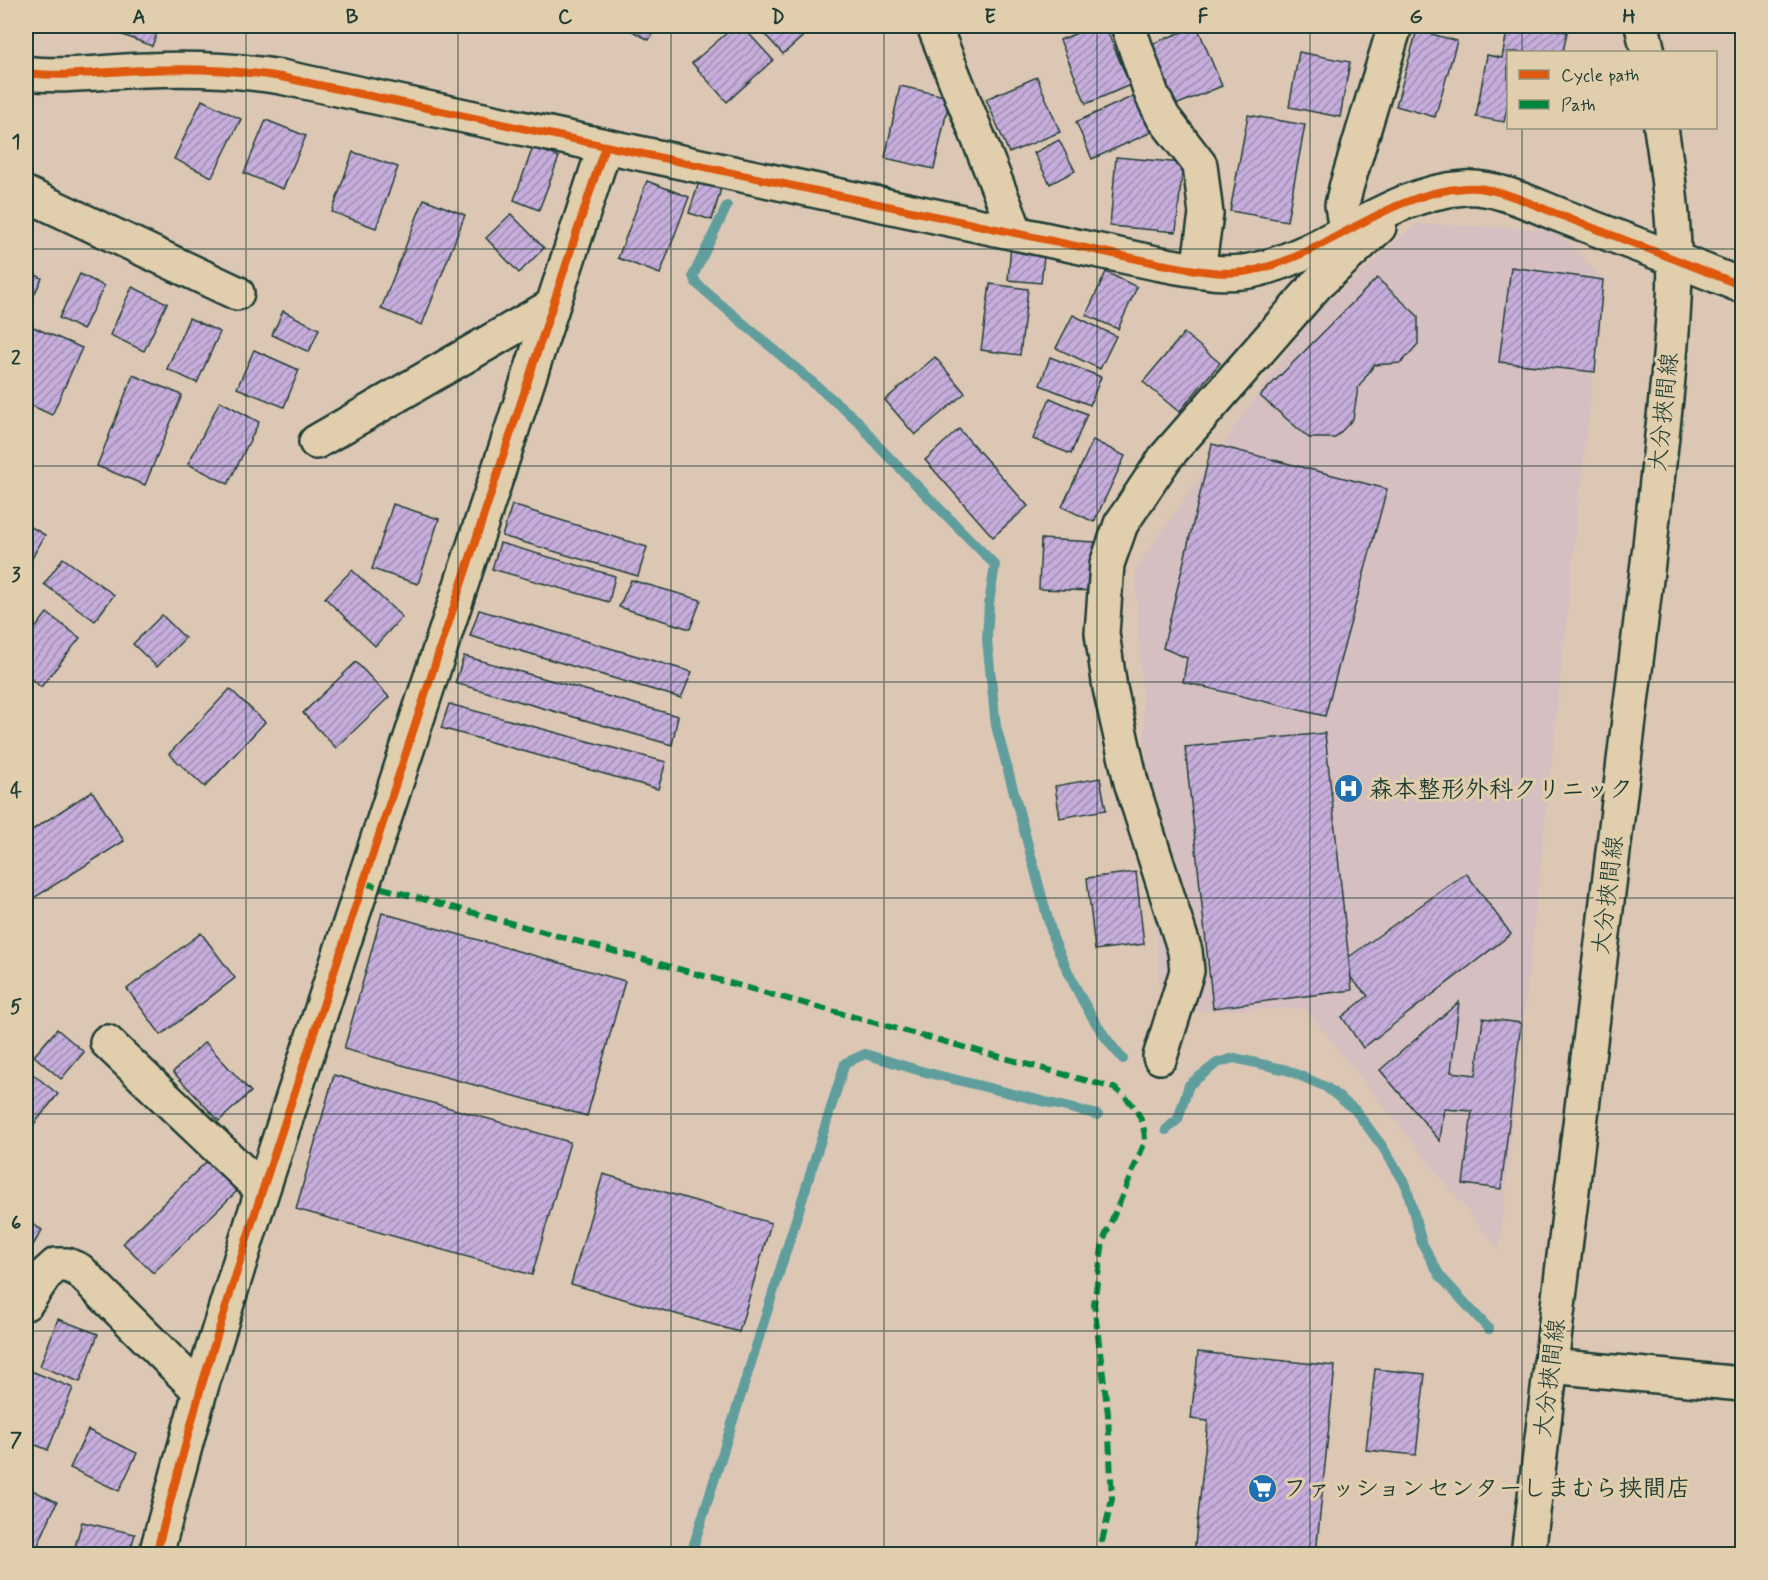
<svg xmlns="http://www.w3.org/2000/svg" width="1768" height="1580" font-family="Mynerve,'Klee One',sans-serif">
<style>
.built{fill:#d5bfc0}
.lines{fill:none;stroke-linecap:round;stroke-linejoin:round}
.stream{stroke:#619e9e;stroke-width:10}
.building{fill:url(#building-hatch);stroke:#1f3d34;stroke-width:1.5}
.street-casing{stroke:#1f3d34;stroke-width:38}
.secondary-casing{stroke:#1f3d34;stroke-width:38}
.street{stroke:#e1ceac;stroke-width:33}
.secondary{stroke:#e1ceac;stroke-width:33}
.quiet{stroke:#00873e;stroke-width:6;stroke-dasharray:12 6;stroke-linecap:butt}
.cycleway-casing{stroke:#e1ceac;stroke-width:11}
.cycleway{stroke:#de580e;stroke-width:8}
.grid{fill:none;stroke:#1f3d34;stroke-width:1.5;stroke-opacity:0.55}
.labels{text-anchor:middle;stroke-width:6;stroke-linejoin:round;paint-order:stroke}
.street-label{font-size:24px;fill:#1f3d34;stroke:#e1ceac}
.poi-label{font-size:24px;font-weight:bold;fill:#1f3d34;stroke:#e1ceac;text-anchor:start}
.neatline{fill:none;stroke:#1f3d34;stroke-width:2}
.grid-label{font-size:20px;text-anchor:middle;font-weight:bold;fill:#1f3d34}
</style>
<defs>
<pattern id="building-hatch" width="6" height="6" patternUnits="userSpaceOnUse" patternTransform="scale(1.5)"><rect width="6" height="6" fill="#c6addb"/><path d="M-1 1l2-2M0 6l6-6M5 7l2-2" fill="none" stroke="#a08eb2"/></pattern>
</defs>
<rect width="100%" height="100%" fill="#dcc7b5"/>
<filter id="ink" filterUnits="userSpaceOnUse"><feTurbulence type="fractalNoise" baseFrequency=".0167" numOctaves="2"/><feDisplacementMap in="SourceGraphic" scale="12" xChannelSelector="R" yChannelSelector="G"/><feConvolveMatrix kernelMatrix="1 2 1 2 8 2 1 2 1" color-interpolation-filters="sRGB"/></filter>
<g filter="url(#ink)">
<polygon class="built" points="1416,224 1557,230 1603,280 1499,1250 1305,1008 1161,1012 1135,570 1312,316"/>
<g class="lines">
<g class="stream">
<path d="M727,206L693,276L697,284L858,421L878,446L995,565L989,603L987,640L996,726L1053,938C1071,980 1092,1025 1123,1059"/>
<polyline points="1166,1130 1178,1119 1189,1085 1217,1063 1234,1058 1287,1070 1326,1087 1355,1110 1382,1146 1406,1185 1422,1243 1440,1276 1489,1329"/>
<polyline points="691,1554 845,1063 865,1054 921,1071 1098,1115"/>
</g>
</g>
<g class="building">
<polygon points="117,26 160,26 152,46 115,32"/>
<polygon points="623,26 657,26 649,40"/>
<polygon points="735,26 742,26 773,60 727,102 692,63"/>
<polygon points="757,26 815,26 783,54"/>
<polygon points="1094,26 1105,26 1130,85 1086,104 1060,40"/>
<polygon points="1197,26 1222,86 1173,106 1149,45"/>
<polygon points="1508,26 1534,26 1567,32 1563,52 1508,52 1508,103 1504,122 1476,117 1487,55 1502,58"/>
<polygon points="1417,30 1457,41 1435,117 1396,106"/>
<polygon points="1299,52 1350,62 1340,117 1289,107"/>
<polygon points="1037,77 1060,132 1009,153 986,99"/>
<polygon points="900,86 950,97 934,169 885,158"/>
<polygon points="1138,94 1154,131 1092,159 1076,122"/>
<polygon points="202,100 241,119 212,177 174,159"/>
<polygon points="1248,115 1305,125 1287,221 1230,211"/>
<polygon points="266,120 306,136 283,189 244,173"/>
<polygon points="1059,140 1075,171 1050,184 1034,153"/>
<polygon points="533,147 559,157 539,210 514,200"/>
<polygon points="353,152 398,167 376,228 332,212"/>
<polygon points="1116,157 1183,163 1176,232 1110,226"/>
<polygon points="700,179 722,185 712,220 689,213"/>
<polygon points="647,181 689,197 660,274 618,258"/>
<polygon points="424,199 465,215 422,325 381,309"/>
<polygon points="511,214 544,248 519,273 486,238"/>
<polygon points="1011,244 1045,247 1041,283 1008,280"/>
<polygon points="1511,267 1603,280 1595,372 1499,362"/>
<polygon points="26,270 42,278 29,306 26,304"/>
<polygon points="1106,272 1137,287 1118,329 1086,315"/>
<polygon points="80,274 104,286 83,330 59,318"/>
<polygon points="1377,278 1418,316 1418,344 1401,363 1374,365 1358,388 1353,419 1335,438 1309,438 1260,396"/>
<polygon points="990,284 1028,289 1020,355 981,350"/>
<polygon points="132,287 167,303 144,351 110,335"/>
<polygon points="283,311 319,329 309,352 272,335"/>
<polygon points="1073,315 1116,336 1100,369 1056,348"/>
<polygon points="189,318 220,332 197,383 167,369"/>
<polygon points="33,327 82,348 52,415 26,403 26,343"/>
<polygon points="1184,333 1220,363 1179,412 1143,382"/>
<polygon points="254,350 299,370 284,407 237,388"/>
<polygon points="935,357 965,393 915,435 885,400"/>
<polygon points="1050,357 1101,377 1090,405 1040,385"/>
<polygon points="133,375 182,395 145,485 97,466"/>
<polygon points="1050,398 1087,414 1071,454 1033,439"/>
<polygon points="220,401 259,422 228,484 188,464"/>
<polygon points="959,429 1028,506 993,537 925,460"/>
<polygon points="1093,440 1125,456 1094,522 1062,507"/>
<polygon points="1212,444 1387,489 1325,716 1183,682 1187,658 1163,648"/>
<polygon points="393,504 439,519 418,584 372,569"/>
<polygon points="512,505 647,547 638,576 502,536"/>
<polygon points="26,524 45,535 26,569"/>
<polygon points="1041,539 1095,542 1093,591 1039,589"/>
<polygon points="500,543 615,576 609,602 492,569"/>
<polygon points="63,558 114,595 95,621 44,584"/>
<polygon points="352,570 402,617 375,646 325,598"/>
<polygon points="631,580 701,600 690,629 619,607"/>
<polygon points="479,610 692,672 681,698 470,636"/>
<polygon points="47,613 80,638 41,687 26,675 26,640"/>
<polygon points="162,615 185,638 157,667 133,644"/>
<polygon points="464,656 678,716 672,745 455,683"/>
<polygon points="356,662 389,697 336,748 303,713"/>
<polygon points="230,689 265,722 205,787 169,754"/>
<polygon points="449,704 666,762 658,789 441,728"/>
<polygon points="1325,733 1352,990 1213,1008 1185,747"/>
<polygon points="1100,778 1106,810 1060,818 1055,786"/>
<polygon points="92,791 124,841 26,903 26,834"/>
<polygon points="1136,872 1144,944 1095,950 1087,878"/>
<polygon points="1466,873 1511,934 1363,1048 1342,1017 1368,996 1351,978 1349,957"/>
<polygon points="382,913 625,981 587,1116 344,1049"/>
<polygon points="201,933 235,978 161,1035 127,989"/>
<polygon points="1459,1002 1451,1072 1476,1075 1483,1018 1521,1023 1501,1189 1463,1184 1472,1111 1444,1109 1440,1141 1380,1070"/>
<polygon points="57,1029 84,1052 61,1079 34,1056"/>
<polygon points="205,1042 251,1092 219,1121 173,1072"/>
<polygon points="29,1071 58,1094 26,1134 26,1075"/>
<polygon points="334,1075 570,1142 532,1275 296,1209"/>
<polygon points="207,1161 237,1191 153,1273 123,1243"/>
<polygon points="603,1174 771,1223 739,1332 571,1284"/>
<polygon points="26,1220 42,1230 26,1257"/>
<polygon points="58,1319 98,1334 80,1382 40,1366"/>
<polygon points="1198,1352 1335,1366 1316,1554 1194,1554 1208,1421 1191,1419"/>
<polygon points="26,1369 73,1388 48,1450 26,1441"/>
<polygon points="1375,1369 1425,1374 1416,1455 1366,1450"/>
<polygon points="88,1430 137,1453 119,1491 70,1468"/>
<polygon points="26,1487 57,1502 34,1554 26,1554"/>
<polygon points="82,1522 135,1534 129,1554 73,1554"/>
</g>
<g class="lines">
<defs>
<g id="street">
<polyline points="934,26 1016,233"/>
<polyline points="1128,26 1152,95 1163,117 1200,165 1206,214 1198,270"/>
<path d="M26,73C65,78 106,71 146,70C191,68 237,70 281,77L1156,263C1189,269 1226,278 1259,269C1332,251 1388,193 1465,188C1498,186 1535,206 1565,217C1624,240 1684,262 1742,286"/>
<polyline points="26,194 237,293"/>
<polyline points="1346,231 1342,205 1346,188 1395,26"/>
<polyline points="316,442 550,307"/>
<polyline points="107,1042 262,1190"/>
<polyline points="1160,1057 1187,971 1185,951 1131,782 1110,688 1102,633 1107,564 1121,524 1165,458 1317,284 1379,227"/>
<polyline points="26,1303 45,1275 56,1265 67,1265 79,1270 200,1391"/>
<polyline points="156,1554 200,1391 254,1216 605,146"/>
</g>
<g id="secondary">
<polyline points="1642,26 1648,52"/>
<polyline points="1550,1366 1742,1384"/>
<path d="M1528,1554L1650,546C1658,464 1670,382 1674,300C1677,243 1670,184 1661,128"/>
</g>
</defs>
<use href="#street" class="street-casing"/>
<use href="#secondary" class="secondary-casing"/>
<use href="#street" class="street"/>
<use href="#secondary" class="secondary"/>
<path class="quiet" d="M364,883L1114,1088C1133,1101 1145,1118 1145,1142L1103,1241L1094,1304L1108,1414L1112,1499L1099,1554"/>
<defs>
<g id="cycleway">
<path d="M26,73C65,78 106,71 146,70C191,68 237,70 281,77L1156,263C1189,269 1226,278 1259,269C1332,251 1388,193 1465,188C1498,186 1535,206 1565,217C1624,240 1684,262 1742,286"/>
<polyline points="156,1554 200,1391 254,1216 605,146"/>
</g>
</defs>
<use href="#cycleway" class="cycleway-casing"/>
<use href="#cycleway" class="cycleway"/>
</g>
</g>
<path class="grid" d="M246,26V1554M458,26V1554M671,26V1554M884,26V1554M1097,26V1554M1310,26V1554M1522,26V52M1522,128V1554M26,249H1742M26,466H1742M26,682H1742M26,898H1742M26,1114H1742M26,1331H1742"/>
<defs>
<symbol id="hospital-disc" viewBox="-11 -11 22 22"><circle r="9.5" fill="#1f6fb2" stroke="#e1ceac"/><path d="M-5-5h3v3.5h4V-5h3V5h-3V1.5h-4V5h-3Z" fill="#fff"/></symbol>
<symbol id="supermarket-disc" viewBox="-11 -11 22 22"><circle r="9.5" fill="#1f6fb2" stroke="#e1ceac"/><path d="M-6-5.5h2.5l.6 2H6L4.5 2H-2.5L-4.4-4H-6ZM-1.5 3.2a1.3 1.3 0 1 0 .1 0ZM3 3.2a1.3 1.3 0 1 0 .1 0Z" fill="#fff"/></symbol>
</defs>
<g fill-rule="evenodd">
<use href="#hospital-disc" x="1332" y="772" width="33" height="33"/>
<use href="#supermarket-disc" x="1246" y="1472" width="33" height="33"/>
</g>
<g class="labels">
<g class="street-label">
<text transform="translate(1663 412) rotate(-84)" y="8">大分挾間線</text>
<text transform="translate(1607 895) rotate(-83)" y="8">大分挾間線</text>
<text transform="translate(1549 1378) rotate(-83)" y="8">大分挾間線</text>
</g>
<g class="poi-label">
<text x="1369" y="797">森本整形外科クリニック</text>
<text x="1283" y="1496">ファッションセンターしまむら挟間店</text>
</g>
</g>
<rect width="1768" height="1580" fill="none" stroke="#e1ceac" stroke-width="66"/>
<rect x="1507" y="51" width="210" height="78" fill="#e1ceac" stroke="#93947c" stroke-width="1.5"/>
<rect x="1519" y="70" width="30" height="9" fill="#de580e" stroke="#93947c" stroke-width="1.5"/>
<text x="1561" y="81" font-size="18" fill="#1f3d34">Cycle path</text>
<rect x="1519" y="100" width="30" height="9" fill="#00873e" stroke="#93947c" stroke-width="1.5"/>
<text x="1561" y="111" font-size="18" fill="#1f3d34">Path</text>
<rect x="33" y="33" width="1702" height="1514" class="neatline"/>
<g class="grid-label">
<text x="139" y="23">A</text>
<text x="352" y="23">B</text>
<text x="565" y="23">C</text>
<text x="778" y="23">D</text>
<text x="990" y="23">E</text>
<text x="1203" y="23">F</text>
<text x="1416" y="23">G</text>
<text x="1629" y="23">H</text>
<text x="16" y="148">1</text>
<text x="16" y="364">2</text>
<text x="16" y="581">3</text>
<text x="16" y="797">4</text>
<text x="16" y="1013">5</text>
<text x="16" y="1229">6</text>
<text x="16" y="1446">7</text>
</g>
</svg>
